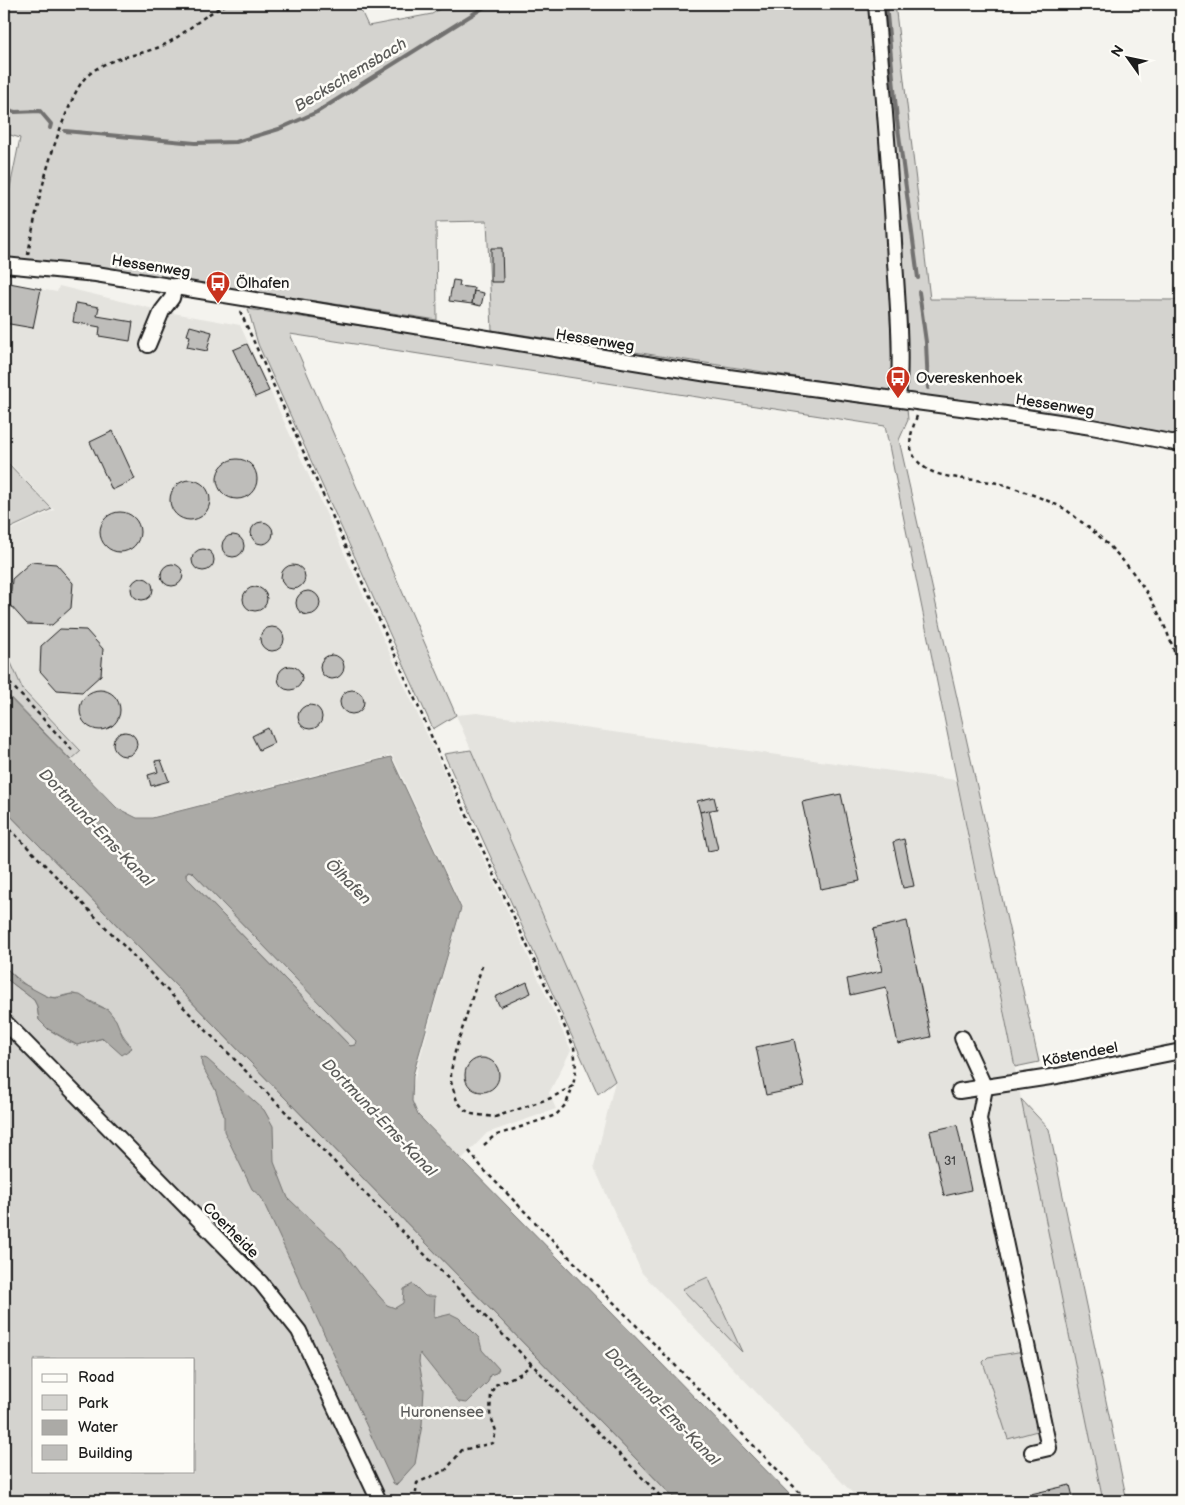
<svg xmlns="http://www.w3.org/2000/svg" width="1185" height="1505" font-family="'Balsamiq Sans',sans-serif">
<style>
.built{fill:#e4e3de}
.green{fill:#d4d3cf;stroke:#787876;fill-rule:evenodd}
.water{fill:#abaaa6;stroke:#72716f;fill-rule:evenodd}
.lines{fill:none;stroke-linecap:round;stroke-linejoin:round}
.stream{stroke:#72716f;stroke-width:4}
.building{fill:#bebdba;stroke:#1c1c1c}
.minor-casing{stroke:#1c1c1c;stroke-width:18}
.path{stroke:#1c1c1c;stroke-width:2.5;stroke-dasharray:4 4;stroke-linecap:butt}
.minor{stroke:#fdfcf7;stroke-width:14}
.labels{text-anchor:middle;stroke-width:5;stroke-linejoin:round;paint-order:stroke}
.number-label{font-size:12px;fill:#444}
.street-label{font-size:15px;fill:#1c1c1c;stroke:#fdfcf7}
.poi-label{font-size:15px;fill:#1c1c1c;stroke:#fdfcf7;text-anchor:start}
.park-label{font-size:15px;fill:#5c5c5b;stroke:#fdfcf7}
.water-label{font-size:16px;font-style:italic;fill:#5c5c5a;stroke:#fdfcf7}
</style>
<rect width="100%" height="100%" fill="#f4f3ee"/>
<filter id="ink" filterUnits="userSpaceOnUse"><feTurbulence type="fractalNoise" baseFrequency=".02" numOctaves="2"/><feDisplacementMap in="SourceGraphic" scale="10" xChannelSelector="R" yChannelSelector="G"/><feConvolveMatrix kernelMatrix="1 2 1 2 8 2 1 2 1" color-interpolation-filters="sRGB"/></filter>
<g filter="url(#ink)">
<g class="built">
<polygon points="4,283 57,292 59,286 162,311 240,325 571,1050 549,1093 556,1109 487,1133 462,1159 419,1115 412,1101 413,1086 418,1065 462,907 392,755 151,817 137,817 117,807 71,760 81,750 23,690 4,647 4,533 54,510 4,457"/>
<polygon points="477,713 956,780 1103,1501 860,1501 642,1273 594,1167 615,1081 456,715"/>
</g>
<g class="green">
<polygon points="4,4 358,4 368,26 432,14 448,4 870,4 885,187 893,392 492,330 487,221 436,222 437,320 168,278 4,257 4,217 20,138 4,133"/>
<polygon points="882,4 895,4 930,299 1181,300 1181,435 907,395 896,185"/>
<polygon points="248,309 907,408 908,420 899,440 1039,1062 1015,1067 885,426 290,334 456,715 433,729 258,344"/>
<polygon points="4,459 52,509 4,531"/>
<polygon points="4,647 23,690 81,751 71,760 4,691"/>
<polygon points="471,750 615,1081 598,1094 444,754"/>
<path d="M4,809L677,1501H386L334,1390L264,1279L88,1095L4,1013V977L34,1000L37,1006L39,1020L48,1029L69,1042L77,1045L104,1038L122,1054L129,1043C119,1032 116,1018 104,1008C101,1006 76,994 73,994C65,994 58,999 50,997C32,993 18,979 5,967Z"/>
<polygon points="188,871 192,872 357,1041 355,1045 350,1046 186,877 186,874"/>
<path d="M4,1030L256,1287L296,1334L372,1501H4ZM34,1359H194V1471H34Z"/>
<polygon points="1021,1099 1049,1129 1127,1501 1103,1501"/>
<polygon points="708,1277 742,1352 682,1289"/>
<polygon points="1024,1351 1032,1387 1037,1431 1008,1439 983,1362 988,1357"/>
</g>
<g class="water">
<path d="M4,692L117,808L137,818H152L391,757L461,908L413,1075L412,1101L418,1115L796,1501H677L4,809ZM188,871L192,872L356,1041L355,1045L350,1046L186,877V874Z"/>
<polygon points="4,944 5,967 20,982 48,997 57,998 72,994 80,995 94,1004 108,1010 116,1020 123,1037 132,1048 122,1055 103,1038 77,1045 48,1029 39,1020 37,1006 34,1000 4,977"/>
<polygon points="201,1057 207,1059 264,1110 273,1126 274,1162 288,1198 340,1248 365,1280 387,1305 395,1308 403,1303 404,1289 413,1284 425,1296 435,1296 434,1318 451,1314 459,1318 479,1338 482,1350 499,1369 496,1373 490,1375 488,1382 467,1403 459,1402 420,1353 419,1362 424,1390 422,1425 415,1464 396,1485 393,1483 261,1197 252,1189 224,1131 224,1116 215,1089 202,1066"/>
</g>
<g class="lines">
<g class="stream">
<polyline points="886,4 897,120 918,278"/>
<polyline points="4,109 15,112 40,111 51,124 50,128"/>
<polyline points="65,131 195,143 236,142 279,129 317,112 489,4"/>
<polyline points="919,292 926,342 928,388"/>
</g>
</g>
<g class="building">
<polygon points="491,248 502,248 503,282 491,282"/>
<polygon points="453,280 460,281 459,286 474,288 472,304 449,301"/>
<polygon points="4,282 41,289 33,328 4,323"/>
<polygon points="474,291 484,293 481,306 472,304"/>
<polygon points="76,303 99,307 97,316 133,322 130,341 99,336 100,327 73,322"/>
<polygon points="190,326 212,332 207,351 187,347 190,336 187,335"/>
<polygon points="247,344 269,391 255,397 233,350"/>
<polygon points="113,431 135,479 112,490 90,442"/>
<circle cx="237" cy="479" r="20"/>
<circle cx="190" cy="500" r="20"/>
<circle cx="120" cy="532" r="20"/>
<circle cx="262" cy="533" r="11"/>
<circle cx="233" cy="546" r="11"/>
<circle cx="203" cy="560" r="11"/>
<polygon points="31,562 56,564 73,583 71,608 52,625 27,624 10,605 12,579"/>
<circle cx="172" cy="575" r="11"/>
<circle cx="293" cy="577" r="12"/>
<circle cx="142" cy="589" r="11"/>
<circle cx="255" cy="599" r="12"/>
<circle cx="308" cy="603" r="12"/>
<circle cx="272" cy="639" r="12"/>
<polygon points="60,629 86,630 103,649 101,675 82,692 57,690 40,671 41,646"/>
<circle cx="332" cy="667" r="12"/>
<circle cx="290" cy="678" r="12"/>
<circle cx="352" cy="702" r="12"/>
<circle cx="100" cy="710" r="20"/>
<circle cx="310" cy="717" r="12"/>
<polygon points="268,728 274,743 259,750 252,736"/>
<circle cx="125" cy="744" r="12"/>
<polygon points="161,760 169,781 151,786 148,775 158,772 155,761"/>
<polygon points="841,794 860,881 821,889 802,802"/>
<polygon points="714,797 717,809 700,812 697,801"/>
<polygon points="709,810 718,849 708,851 700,812"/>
<polygon points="904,839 914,886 903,888 893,842"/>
<polygon points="907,921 931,1037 898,1044 886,987 850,995 847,979 882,971 873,929"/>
<polygon points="527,982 531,993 500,1007 495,997"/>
<polygon points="794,1039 804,1087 766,1095 756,1047"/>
<circle cx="482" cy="1075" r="17"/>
<polygon points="957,1125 971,1190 944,1196 930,1131"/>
<polygon points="1070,1485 1074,1501 1023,1501 1022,1496"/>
</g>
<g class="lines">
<defs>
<g id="minor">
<path d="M876,4C883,90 891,176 895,262C898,308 902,354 898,399"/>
<polyline points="4,265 96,274 714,375 1006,414 1092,427 1181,444"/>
<polyline points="148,345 162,311 172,298 175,286"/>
<polyline points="4,1021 261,1283 299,1331 379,1501"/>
<polyline points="962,1038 985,1088"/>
<polyline points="985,1088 979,1119 1049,1448 1032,1452"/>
<polyline points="959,1091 1057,1076 1181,1051"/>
</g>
</defs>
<use href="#minor" class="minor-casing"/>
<g class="path">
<path d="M28,255C36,207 50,149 70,105C74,96 78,86 85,78C88,75 92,72 96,69C116,56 143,55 164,45C187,33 205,13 228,4"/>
<polyline points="240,311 427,726 439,755 574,1047 576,1069 573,1086 551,1098 495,1117 472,1114 465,1110 457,1101 451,1082 451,1071 455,1052 483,963"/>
<path d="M917,416C910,435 904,452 924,467C941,481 983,478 1005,485C1023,491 1048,500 1065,509C1071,513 1077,519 1083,523C1122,553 1153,593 1170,640C1176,654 1178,670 1181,684"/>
<polyline points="4,677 75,753"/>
<polyline points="4,823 665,1501"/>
<polyline points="484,1145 494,1136 556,1115 566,1104 573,1086"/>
<polyline points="469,1151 484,1170 808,1501"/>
<polyline points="415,1501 417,1483 446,1470 462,1450 493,1443 496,1431 490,1414 491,1394 495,1385 522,1373 531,1364"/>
</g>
<use href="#minor" class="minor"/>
</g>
</g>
<defs>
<symbol id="bus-pin" viewBox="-11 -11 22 30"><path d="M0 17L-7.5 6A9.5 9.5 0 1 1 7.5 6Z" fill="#c8321e" stroke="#fdfcf7"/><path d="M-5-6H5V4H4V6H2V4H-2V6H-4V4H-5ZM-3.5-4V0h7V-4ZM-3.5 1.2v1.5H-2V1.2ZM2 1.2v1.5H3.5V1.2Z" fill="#fff"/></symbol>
</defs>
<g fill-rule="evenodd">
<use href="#bus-pin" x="204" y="269" width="28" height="38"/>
<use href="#bus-pin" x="884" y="364" width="28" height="38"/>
</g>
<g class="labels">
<g class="number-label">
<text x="950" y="1165">31</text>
</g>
<g class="street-label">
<text transform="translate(151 266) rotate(9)" y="5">Hessenweg</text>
<text transform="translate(595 340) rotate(9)" y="5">Hessenweg</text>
<text transform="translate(1055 405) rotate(9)" y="5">Hessenweg</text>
<text transform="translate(1080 1054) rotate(-11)" y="5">Köstendeel</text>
<text transform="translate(231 1230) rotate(45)" y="5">Coerheide</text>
</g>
<g class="poi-label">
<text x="236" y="288">Ölhafen</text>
<text x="916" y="383">Overeskenhoek</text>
</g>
<g class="park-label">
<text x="442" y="1417">Huronensee</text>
</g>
<g class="water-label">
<text transform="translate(350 74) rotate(-31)" y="6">Beckschemsbach</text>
<text transform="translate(97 827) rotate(46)" y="6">Dortmund-Ems-Kanal</text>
<text transform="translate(349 881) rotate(45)" y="6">Ölhafen</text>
<text transform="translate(380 1117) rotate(46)" y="6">Dortmund-Ems-Kanal</text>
<text transform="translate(663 1406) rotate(46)" y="6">Dortmund-Ems-Kanal</text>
</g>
</g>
<rect width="1185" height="1505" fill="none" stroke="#fdfcf7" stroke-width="20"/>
<rect x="10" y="10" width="1165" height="1485" fill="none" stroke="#1c1c1c" stroke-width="2" filter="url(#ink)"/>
<rect x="32" y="1358" width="162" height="115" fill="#fdfcf7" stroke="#a3a29f"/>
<rect x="42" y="1374" width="25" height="8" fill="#fdfcf7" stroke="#a3a29f"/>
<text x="78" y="1382" font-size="15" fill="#1c1c1c">Road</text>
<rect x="42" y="1395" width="25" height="15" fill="#d4d3cf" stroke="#a3a29f"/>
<text x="78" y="1408" font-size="15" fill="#1c1c1c">Park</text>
<rect x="42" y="1420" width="25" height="15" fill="#abaaa6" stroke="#a3a29f"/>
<text x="78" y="1432" font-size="15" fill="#1c1c1c">Water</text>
<rect x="42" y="1445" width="25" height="15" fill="#bebdba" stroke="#a3a29f"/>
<text x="78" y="1458" font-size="15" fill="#1c1c1c">Building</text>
<g transform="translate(1128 58) rotate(303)" stroke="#fdfcf7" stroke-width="4" paint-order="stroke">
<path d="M0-4L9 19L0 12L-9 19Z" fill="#1c1c1c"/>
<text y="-8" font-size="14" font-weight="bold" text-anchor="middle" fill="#1c1c1c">N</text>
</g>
</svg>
